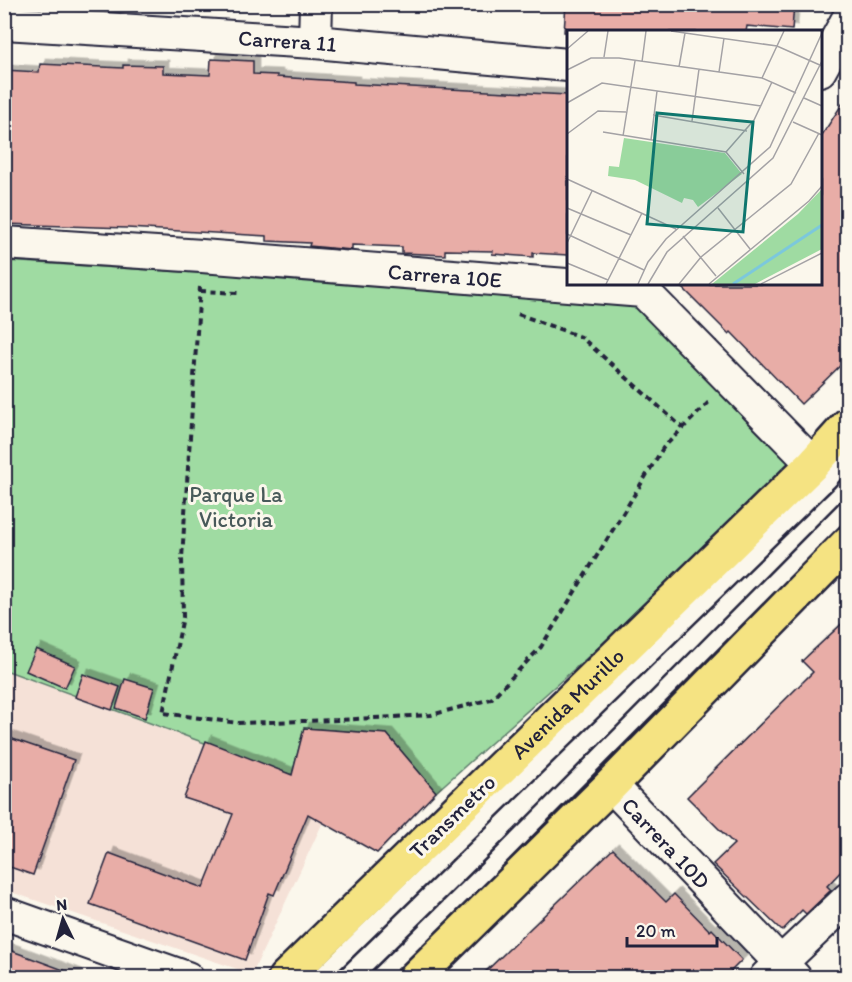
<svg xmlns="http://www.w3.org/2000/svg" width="852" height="982" font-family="Itim,sans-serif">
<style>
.built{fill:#f5e1d7}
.green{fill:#9fdba2;stroke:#607e6e;stroke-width:1.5}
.building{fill:#e8ada7;stroke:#22223b;stroke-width:1.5;filter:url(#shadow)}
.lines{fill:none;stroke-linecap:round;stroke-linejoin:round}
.lane-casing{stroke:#22223b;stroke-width:20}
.street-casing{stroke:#22223b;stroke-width:36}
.primary-casing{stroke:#22223b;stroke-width:38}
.path{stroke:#22223b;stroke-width:4;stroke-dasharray:6 4.5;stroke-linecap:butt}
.lane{stroke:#fbf7ec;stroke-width:15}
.street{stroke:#fbf7ec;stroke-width:32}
.primary{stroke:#f5e382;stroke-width:33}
.labels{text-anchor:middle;stroke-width:6;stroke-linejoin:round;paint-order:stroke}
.street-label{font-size:22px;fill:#22223b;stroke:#fbf7ec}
.park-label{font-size:22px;fill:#485a5a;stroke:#fbf7ec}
.inset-river{fill:none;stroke:#7cc8dc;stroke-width:3}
.inset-road{fill:none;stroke:#a4a2a5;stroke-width:1.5}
.view{fill:#0f766e;fill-opacity:0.15;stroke:#0f766e;stroke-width:3}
.inset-edge{fill:none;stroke:#22223b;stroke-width:3}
</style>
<defs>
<filter id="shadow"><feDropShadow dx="5.5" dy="-5.5" stdDeviation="0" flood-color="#0004"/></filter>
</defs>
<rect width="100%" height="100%" fill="#fbf7ec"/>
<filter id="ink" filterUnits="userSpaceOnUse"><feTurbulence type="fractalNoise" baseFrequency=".0167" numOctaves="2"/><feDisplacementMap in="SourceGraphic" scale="12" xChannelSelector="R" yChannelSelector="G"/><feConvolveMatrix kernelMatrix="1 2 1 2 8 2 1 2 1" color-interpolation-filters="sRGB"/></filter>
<g filter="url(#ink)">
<polygon class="built" points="4,670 292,775 323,822 252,974 5,890"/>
<polygon class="green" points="5,261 633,300 799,469 436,792 387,734 304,728 292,775 5,670"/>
<g class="building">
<polygon points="566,4 794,4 792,30 747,26 746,32 564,32"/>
<polygon points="211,59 253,61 253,74 277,75 277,77 354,82 354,84 568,95 568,255 533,253 533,257 492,254 493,251 445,250 445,255 402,253 402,247 352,245 352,250 309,246 310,243 267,241 267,236 127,228 4,224 4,70 39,72 40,64 123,68 123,65 163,66 163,73 210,75"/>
<polygon points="848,95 848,358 801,404 731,332 729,334 679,284 820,284 820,138"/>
<polygon points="848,618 848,864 827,886 831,890 806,914 802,910 782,931 713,864 734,844 687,797 813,672 802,661"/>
<polygon points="36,649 75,666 65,688 26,671"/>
<polygon points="83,674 120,687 112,710 75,697"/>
<polygon points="125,679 154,688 145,718 116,708"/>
<polygon points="304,728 387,734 436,792 377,853 308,814 274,895 269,893 245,960 90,904 109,853 203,888 233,814 184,798 206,741 292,775"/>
<polygon points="4,736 74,760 33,875 4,865"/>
<polygon points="613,849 666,902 674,894 710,931 712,929 742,960 724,978 479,978"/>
<polygon points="4,948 77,975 77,978 4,978"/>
</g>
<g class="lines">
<defs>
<g id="lane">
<polyline points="319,978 828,481 848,459"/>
<polyline points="377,978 495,862 848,506"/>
</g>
<g id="street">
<path id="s1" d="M4,23L315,42L568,65"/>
<polyline points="315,42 316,4"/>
<polyline points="820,70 848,19"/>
<path id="s2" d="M4,243L202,256L643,291L813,464"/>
<path id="s3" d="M611,785L795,978"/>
<polyline points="4,913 187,978"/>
<polyline points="766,977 848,899"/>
</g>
<g id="primary">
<path id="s4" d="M285,978L813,464L848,425"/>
<polyline points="415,978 611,785 848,543"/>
</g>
</defs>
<use href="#lane" class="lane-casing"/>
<use href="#street" class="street-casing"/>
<use href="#primary" class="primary-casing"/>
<g class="path">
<polyline points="200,287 182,558 183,617 163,713 238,723 337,720 431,715 491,699 541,647 663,448 710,401"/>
<polyline points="200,291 238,293"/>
<polyline points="518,314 581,337 683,428"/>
</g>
<use href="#lane" class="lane"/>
<use href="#street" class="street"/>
<use href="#primary" class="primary"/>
</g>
</g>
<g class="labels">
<g class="street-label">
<text dy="8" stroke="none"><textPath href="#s1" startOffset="284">Carrera 11</textPath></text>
<text dy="8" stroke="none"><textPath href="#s2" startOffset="442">Carrera 10E</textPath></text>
<text dy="8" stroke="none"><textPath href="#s4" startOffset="394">Avenida Murillo</textPath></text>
<text transform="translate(452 816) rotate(-44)" y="8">Transmetro</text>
<text dy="8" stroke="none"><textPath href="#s3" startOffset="80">Carrera 10D</textPath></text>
</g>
<g class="park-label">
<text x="236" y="502">Parque La<tspan x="236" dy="25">Victoria</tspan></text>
</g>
</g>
<g transform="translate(567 30)">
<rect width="255" height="255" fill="#fbf7ec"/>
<path d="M57,108L158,123L175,144L131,177L126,170L117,168L115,173L68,150L41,146L42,136L52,137ZM255,159V219L188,254H145L231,184Z" fill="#9fdba2"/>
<path class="inset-river" d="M166,254L255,195"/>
<path class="inset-road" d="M104,1L210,16L255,36M0,19L21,1M37,27L41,1M75,32L79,1M112,37L118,3M0,40L24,28H52L195,48L229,63M152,42L157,8M195,48L217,1M237,68L255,76M0,73L35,53L194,76M86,85L180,101M125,91L132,39M226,92L255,105M36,102L159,122L177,144M0,104L31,81L59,82M56,106L68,31M84,110L90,61M159,122L187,90L205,52M0,149L109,199M0,178L64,205M151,178L183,219M0,204L77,240M116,206L149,246M0,213L25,161M0,233L41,250M39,254L75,183M71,254L81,232L99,209L203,117L255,3M81,254L100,222L206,128L255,31M112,254L134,227L224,154L252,103M142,254L242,171L255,156M194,254L255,223"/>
<path class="view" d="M90,83L186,92L176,202L80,194Z"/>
<rect width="255" height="255" class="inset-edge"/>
</g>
<rect width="852" height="982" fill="none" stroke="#fbf7ec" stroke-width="24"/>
<rect x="12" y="12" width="828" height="958" fill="none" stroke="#22223b" stroke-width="2" filter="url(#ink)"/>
<g transform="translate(63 919) rotate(355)" stroke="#fbf7ec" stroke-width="4.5" paint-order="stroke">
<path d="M0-4.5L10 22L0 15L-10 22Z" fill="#22223b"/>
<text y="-9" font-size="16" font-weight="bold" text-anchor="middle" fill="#22223b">N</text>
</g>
<path d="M627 937v9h90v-9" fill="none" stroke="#22223b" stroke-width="3"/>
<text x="636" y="937" font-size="18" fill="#22223b" stroke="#fbf7ec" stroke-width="4.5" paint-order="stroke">20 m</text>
</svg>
